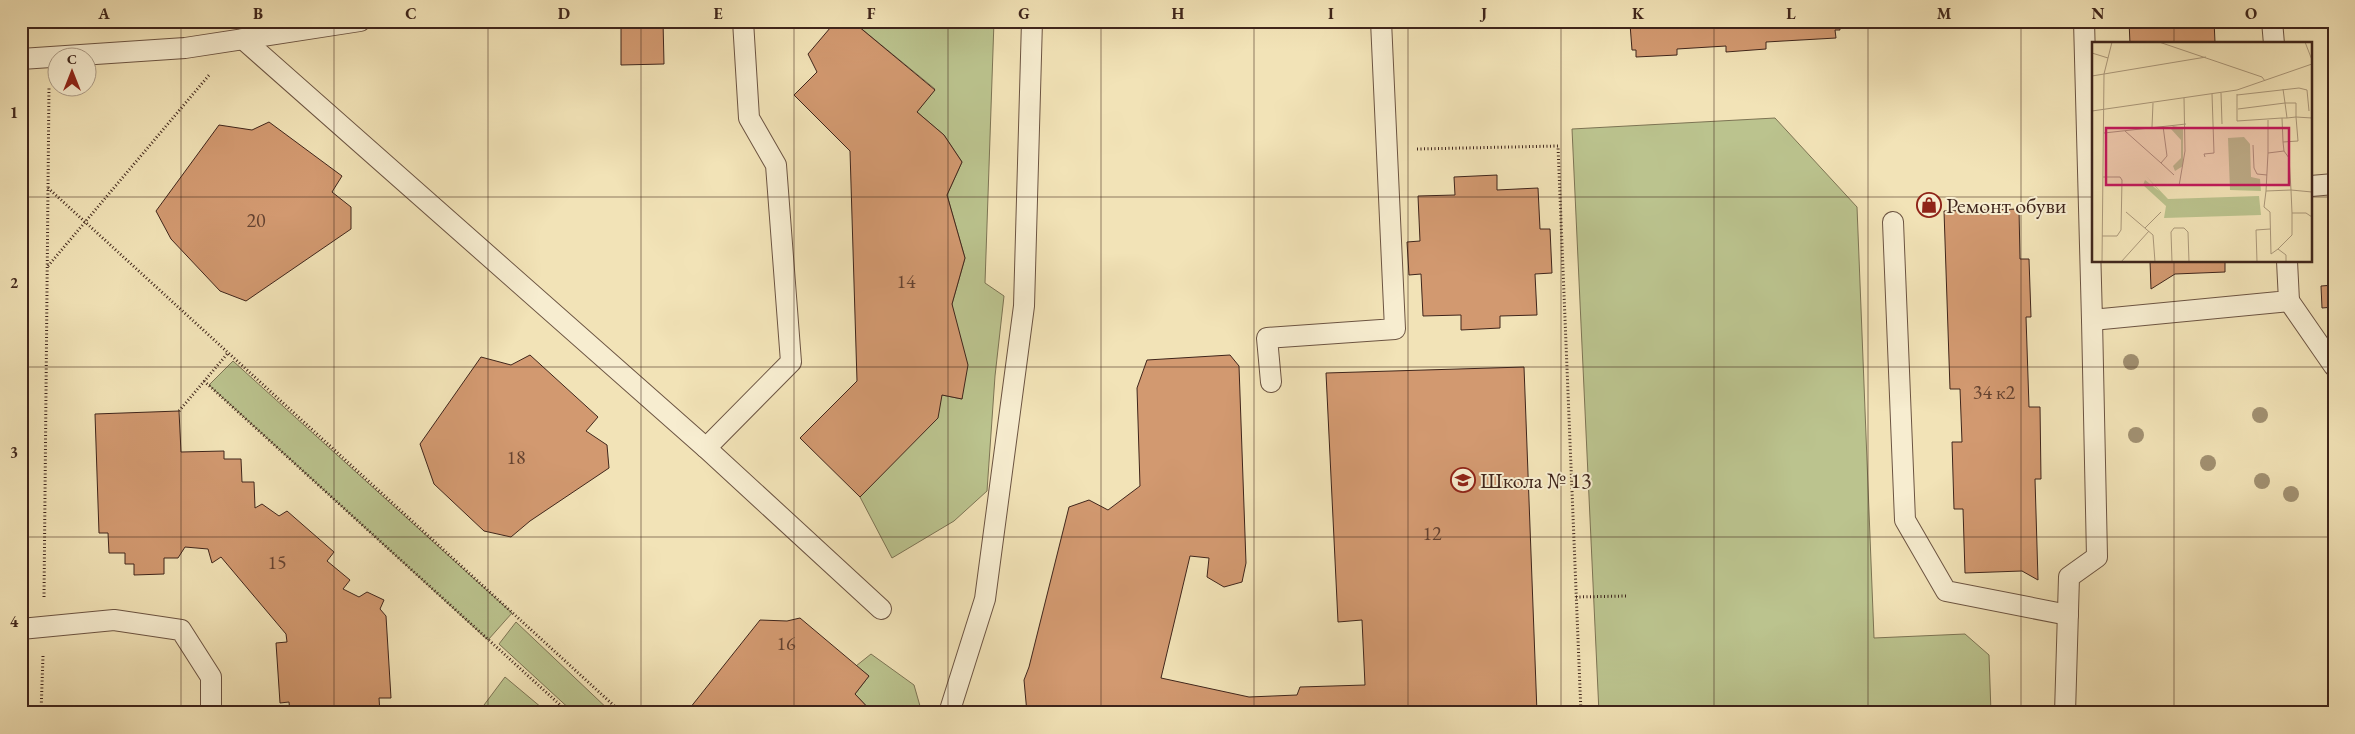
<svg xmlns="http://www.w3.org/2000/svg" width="2355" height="734" font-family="'EB Garamond',serif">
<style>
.green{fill:#bbc38e;stroke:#7d7454}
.building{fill:#d29970;stroke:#3f251b}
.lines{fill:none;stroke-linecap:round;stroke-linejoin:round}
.lane-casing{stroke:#6c5442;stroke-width:22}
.path{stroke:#3f251b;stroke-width:3;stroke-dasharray:1 2.5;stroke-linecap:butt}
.lane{stroke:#f7edd0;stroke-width:20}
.tree{fill:#a19071}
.grid{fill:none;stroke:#3f251b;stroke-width:1;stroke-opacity:0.55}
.labels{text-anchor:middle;stroke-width:4;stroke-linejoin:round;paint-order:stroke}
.number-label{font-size:20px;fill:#644230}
.poi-label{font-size:22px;fill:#3f251b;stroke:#f7edd0;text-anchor:start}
.inset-road{fill:none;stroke:#aa9779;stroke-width:1}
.view{fill:#c2185b;fill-opacity:0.15;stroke:#c2185b;stroke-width:2.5}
.inset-edge{fill:none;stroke:#3f251b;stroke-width:2.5}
.neatline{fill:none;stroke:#3f251b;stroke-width:2}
.grid-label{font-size:16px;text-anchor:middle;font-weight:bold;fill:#3f251b}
</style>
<rect width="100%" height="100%" fill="#f2e3b7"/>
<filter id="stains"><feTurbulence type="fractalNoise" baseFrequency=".004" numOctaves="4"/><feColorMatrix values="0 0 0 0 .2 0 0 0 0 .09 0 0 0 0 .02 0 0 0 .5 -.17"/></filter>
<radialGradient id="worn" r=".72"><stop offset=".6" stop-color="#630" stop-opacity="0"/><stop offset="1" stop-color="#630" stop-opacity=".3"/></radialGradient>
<g class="green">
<polygon points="852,21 994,21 985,283 1004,296 995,376 987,491 954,521 892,558 860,497 942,395 962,399 952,304 965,258 947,195 962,162 944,135 917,112 935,89"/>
<polygon points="1775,118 1857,207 1874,638 1965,634 1989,655 1991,713 1599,713 1572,129"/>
<polygon points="233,361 512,613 488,640 209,385"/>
<polygon points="516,622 612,713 574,713 499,644"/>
<polygon points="871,654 914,685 922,713 873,713 855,694 869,676 856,666"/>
<polygon points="505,677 548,713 478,713"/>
</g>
<g class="building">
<polygon points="621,21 663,21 664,64 621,65"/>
<polygon points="836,21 852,21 935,90 917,112 944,135 962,162 947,195 965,258 952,304 968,365 962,399 942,395 938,418 860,497 800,438 857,381 850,151 794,95 817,72 808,54"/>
<polygon points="1623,21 1839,21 1840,30 1835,30 1836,38 1766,42 1766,49 1726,52 1726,46 1677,49 1677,55 1636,57 1636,50 1632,50 1630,24 1623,25"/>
<polygon points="2129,21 2214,21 2215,42 2130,44"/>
<polygon points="269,122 342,176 332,192 351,207 351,229 246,301 220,291 171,239 156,211 219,125 252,130"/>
<polygon points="1497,175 1497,190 1538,188 1540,229 1550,229 1552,273 1535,274 1537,315 1500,316 1500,328 1461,330 1461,315 1423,316 1421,274 1409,275 1407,242 1420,241 1418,196 1455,195 1454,177"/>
<polygon points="2019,209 2020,259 2029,259 2031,317 2026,317 2029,407 2040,407 2041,479 2035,479 2038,580 2022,571 1965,573 1963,509 1954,509 1952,442 1962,442 1960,389 1950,389 1944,211"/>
<polygon points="2150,261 2225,261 2225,272 2175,274 2151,289"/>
<polygon points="2334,285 2334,307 2322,308 2321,286"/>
<polygon points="530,355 598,417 586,431 607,445 609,468 530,521 511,537 484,531 434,484 420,444 481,357 511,365"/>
<polygon points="1230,355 1239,366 1246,563 1242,582 1224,587 1207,577 1209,558 1190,556 1161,678 1249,697 1297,695 1300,687 1365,685 1362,620 1338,622 1326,373 1524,367 1537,713 1027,713 1024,680 1029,667 1069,507 1089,500 1108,510 1140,486 1137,388 1147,360"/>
<polygon points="179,411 181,452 224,451 224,459 241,459 242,482 254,482 255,508 262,504 279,516 287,511 334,552 327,561 350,580 343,589 359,597 367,592 384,600 380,609 386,616 391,698 379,698 380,713 290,713 289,702 280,703 276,643 287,642 286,634 221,557 212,563 208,549 185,547 178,558 164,558 164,574 134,575 134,564 125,564 125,553 109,553 108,533 99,533 95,414"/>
<polygon points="800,618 869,676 855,694 873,713 692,713 690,708 760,620 787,621"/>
</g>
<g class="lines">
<defs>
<g id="lane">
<polyline points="743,21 749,118 776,165 791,362 706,448 881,609"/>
<polyline points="2084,21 2092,320 2289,301 2287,261"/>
<polyline points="2272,21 2274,44"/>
<polyline points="243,39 706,448"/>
<polyline points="21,59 185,48 360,21"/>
<polyline points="2311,186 2334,184"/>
<polyline points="1893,222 1905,520 1946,591 2068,615"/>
<polyline points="2289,301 2334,366"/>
<polyline points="1271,382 1267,338 1395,329 1381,21"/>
<polyline points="21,629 114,620 181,630 211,677 211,713"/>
<polyline points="949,713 985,599 1024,306 1032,21"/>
<polyline points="2065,713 2069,577 2097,557 2092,320"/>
</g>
</defs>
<use href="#lane" class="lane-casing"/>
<g class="path">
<polyline points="1417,149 1558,146 1581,713"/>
<polyline points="48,188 622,713"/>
<polyline points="48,266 210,74"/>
<polyline points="204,381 569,713"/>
<polyline points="179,411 228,353"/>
<polyline points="44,597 49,86"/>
<polyline points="1576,597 1627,596"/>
<polyline points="41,713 43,656"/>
</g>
<use href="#lane" class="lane"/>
</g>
<g class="tree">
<circle cx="2131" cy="362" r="8"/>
<circle cx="2260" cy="415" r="8"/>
<circle cx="2136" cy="435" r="8"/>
<circle cx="2208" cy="463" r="8"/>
<circle cx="2262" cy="481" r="8"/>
<circle cx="2291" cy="494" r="8"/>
</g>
<path class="grid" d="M181,21V713M334,21V713M488,21V713M641,21V713M794,21V713M948,21V713M1101,21V713M1254,21V713M1408,21V713M1561,21V713M1714,21V713M1868,21V713M2021,21V713M2174,21V44M21,197H2094M2311,197H2334M2174,261V713M21,367H2334M21,537H2334"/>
<defs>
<symbol id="shop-ring" viewBox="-11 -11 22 22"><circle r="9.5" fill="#f7edd0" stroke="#8f2418" stroke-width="1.5"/><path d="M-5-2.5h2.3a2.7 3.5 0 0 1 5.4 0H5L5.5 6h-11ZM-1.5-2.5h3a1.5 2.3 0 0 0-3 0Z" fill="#8f2418"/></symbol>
<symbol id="school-ring" viewBox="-11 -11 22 22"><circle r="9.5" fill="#f7edd0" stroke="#8f2418" stroke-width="1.5"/><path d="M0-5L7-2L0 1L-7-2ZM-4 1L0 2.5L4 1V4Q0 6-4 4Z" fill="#8f2418"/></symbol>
</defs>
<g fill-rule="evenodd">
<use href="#shop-ring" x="1915" y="191" width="28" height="28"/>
<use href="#school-ring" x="1449" y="466" width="28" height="28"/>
</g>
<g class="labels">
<g class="number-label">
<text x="256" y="227">20</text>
<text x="906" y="288">14</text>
<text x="1994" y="399">34 к2</text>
<text x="516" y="464">18</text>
<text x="1432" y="540">12</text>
<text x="277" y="569">15</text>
<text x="786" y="650">16</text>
</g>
<g class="poi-label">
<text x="1946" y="213">Ремонт обуви</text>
<text x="1480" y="488">Школа № 13</text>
</g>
</g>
<g transform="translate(2092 42)">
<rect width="220" height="220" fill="#f2e3b7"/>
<path d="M81,84L91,86V124L83,129L81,124L89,116V98L79,87ZM152,95L158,102L159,135L168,137L169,149L138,148L136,96ZM54,134L76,157L167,154L169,173L72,176L74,164L51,143L53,138L67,149Z" fill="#bbc38e"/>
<path class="inset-road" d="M67,0L170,35L173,39M213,0L220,18M0,11L16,16M0,34L114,15M129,51L130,82M145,52V79L190,76M145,53L207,46L215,48L217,69M193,61H204V75L195,76ZM146,67L193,61L191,47M0,69L145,48L220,22M195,76H190L191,100L206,99L204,75L220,76M176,78V111L192,109L191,100M71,84L75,114L69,121L82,133M60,85L61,61M33,89L69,121M12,91L94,82M161,103L162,126L165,132L175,133M176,111L174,149L199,148L197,116L192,109M113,115L112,112L122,111L120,52M87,144L93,109L92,56M174,149L172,165L178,170L179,212L186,207M220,150L199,148L200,171H214L220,175M34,170L61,193L63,220M53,186L69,170M10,194H25L29,188L30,138L28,135H11M10,220L12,32L20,0M29,220L57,189M80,220L79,190L82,186H92L96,190L97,220M165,220L164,188L178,187M194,220V213L186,207L200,193V171"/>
<path class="view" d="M14,86H197V143H14Z"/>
<rect width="220" height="220" class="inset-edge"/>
</g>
<rect width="2355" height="734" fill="none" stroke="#f2e3b7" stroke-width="55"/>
<g transform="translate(72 72)"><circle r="24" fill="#f7edd0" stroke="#ad9d88"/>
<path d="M0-4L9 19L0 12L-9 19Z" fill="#8f2418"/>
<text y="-8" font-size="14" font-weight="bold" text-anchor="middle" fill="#3f251b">С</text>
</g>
<rect x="28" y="28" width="2300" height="678" class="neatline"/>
<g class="grid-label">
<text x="104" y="19">A</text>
<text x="258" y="19">B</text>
<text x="411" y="19">C</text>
<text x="564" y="19">D</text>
<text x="718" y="19">E</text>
<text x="871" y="19">F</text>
<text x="1024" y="19">G</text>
<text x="1178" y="19">H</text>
<text x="1331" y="19">I</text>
<text x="1484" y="19">J</text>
<text x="1638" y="19">K</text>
<text x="1791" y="19">L</text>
<text x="1944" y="19">M</text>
<text x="2098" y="19">N</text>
<text x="2251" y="19">O</text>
<text x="14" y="118">1</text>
<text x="14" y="288">2</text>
<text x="14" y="458">3</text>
<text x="14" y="627">4</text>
</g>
<rect width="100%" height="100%" filter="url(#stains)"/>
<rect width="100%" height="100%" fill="url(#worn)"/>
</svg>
